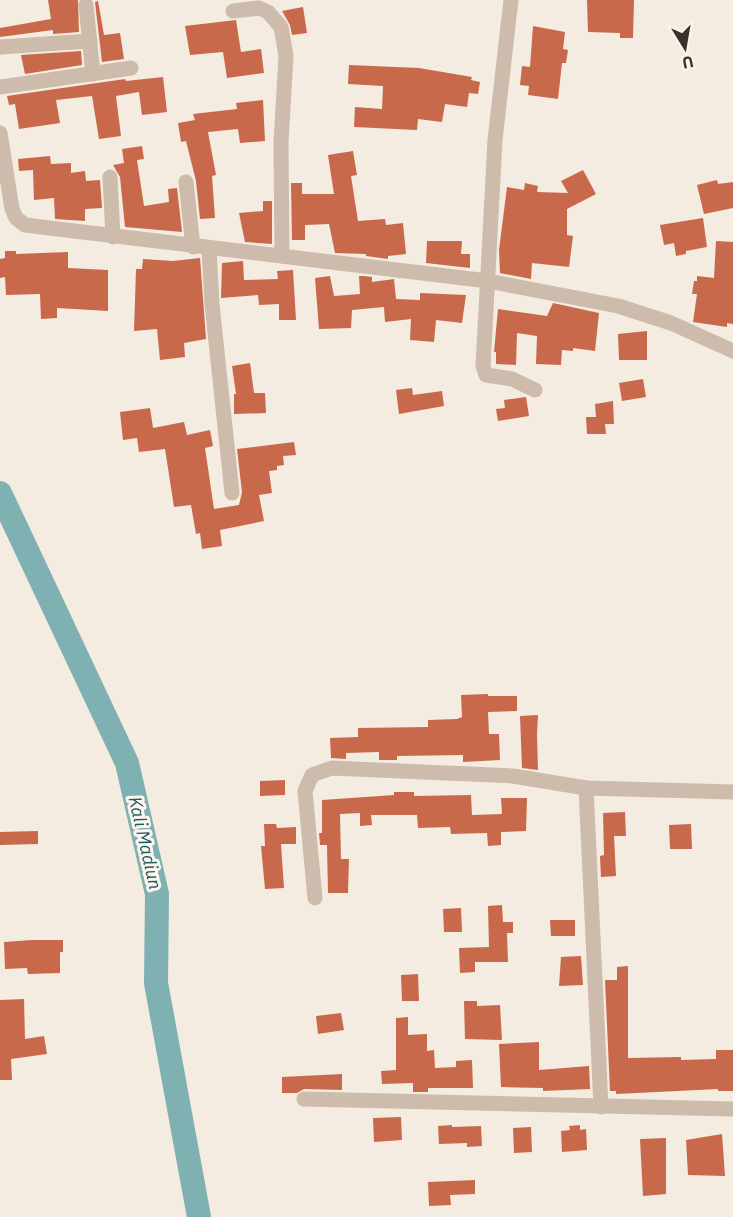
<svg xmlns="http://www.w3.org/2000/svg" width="733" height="1217" font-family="'IBM Plex Sans',sans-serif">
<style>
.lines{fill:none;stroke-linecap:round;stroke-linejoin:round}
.river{stroke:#7fb0b2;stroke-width:24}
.building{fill:#c8694b}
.street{stroke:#cdbbac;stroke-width:15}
.labels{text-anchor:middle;stroke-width:6;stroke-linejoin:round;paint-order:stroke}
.water-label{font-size:18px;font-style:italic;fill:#1f5a5e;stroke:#fbf5ee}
</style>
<rect width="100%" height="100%" fill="#f4ebe1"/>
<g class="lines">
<polyline class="river" points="0,493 127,763 157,894 156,983 199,1217"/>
</g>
<g class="building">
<polygon points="48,0 78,0 79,32 53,34 53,30 0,37 0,28 51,19"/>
<polygon points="587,0 634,0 633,38 620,38 620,33 588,32"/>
<polygon points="98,1 104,35 120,33 124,59 102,62 95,2"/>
<polygon points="303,7 307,33 292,35 290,25 282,11"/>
<polygon points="236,20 241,52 261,49 264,73 227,78 223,52 190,55 185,26"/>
<polygon points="533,26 565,32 563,49 568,50 566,63 562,63 558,99 528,95 529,86 520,85 522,66 530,67"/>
<polygon points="81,51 82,65 25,74 21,55"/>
<polygon points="349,65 419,68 472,77 471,80 480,82 478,94 469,93 467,107 445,104 442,122 418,119 417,130 354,127 355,107 382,109 383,86 348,84"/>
<polygon points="163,77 167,112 142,115 139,92 116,96 121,136 99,139 92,96 56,100 60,123 19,129 15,104 9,105 7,96 125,79 126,81"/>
<polygon points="263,100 265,141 240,143 238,129 208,132 216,175 212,176 215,218 200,219 196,181 186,141 181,142 178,123 195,120 193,114 237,109 236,103"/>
<polygon points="142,146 144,159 137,160 144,206 169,202 168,189 177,188 182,232 125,227 120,177 113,165 124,163 122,149"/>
<polygon points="353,151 357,175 351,176 358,221 385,219 386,225 403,223 406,254 388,256 388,259 366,256 366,254 335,253 329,224 305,225 305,240 292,240 291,183 302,183 302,194 334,194 328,155"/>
<polygon points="50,156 51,164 71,163 71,173 85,171 86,181 100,180 102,208 85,209 85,221 55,219 54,198 34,200 33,170 19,171 18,159"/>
<polygon points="583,170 596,194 567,209 567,235 573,236 569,267 532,263 531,279 500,273 499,250 507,187 524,190 525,183 538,186 537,192 568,193 561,181"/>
<polygon points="717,180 718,184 733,182 733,208 704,214 697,185"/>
<polygon points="263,201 272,201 272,244 245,242 239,213 263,211"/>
<polygon points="703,218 707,247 686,251 686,254 676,256 674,243 664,245 660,225"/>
<polygon points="427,241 462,241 461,254 470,254 470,268 426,263"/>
<polygon points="716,241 733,242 733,324 727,323 727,327 693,322 697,294 692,294 694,281 697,281 697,276 714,278"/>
<polygon points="5,251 16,251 16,254 68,252 68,268 108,270 108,311 57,308 57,318 41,319 40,294 6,295 5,277 0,278 0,259 5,258"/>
<polygon points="200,258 206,339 184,343 185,357 160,360 157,329 134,331 136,269 142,269 143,259 173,261"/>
<polygon points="243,261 244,280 278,279 277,271 293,270 296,320 279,320 279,304 259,305 258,295 221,298 222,263"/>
<polygon points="330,276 334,296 360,294 359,276 363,276 372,277 372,282 394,279 396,299 420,300 420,293 466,295 462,323 436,320 434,342 410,340 411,319 385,322 384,307 352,310 351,328 319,329 315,278"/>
<polygon points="553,303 599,313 595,351 573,348 573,351 562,350 561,365 536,364 537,336 517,333 516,365 496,364 496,352 494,352 498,309 547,316"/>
<polygon points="647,331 647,360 619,360 618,334"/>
<polygon points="250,363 254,393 265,393 266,413 234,414 234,394 236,394 232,366"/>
<polygon points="643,379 646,397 622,401 619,383"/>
<polygon points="412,388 413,395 442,391 444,406 399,414 396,390"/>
<polygon points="526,397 529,416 498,421 496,409 505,408 504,400"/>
<polygon points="613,401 614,424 605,424 606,434 587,434 586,417 596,417 595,404"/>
<polygon points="150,408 153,428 184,422 187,435 210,430 213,446 205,448 214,509 239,505 242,492 237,449 294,442 296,455 283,456 284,465 277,466 277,470 269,471 272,493 259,495 264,521 220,530 222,546 202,549 200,533 196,534 191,505 174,507 165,449 139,452 137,438 123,440 120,412"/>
<polygon points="488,694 488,696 517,696 517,711 488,712 489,734 499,734 500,760 463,762 463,755 397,756 397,760 379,760 379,752 346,753 346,759 331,758 330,738 358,737 358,728 428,727 428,720 457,719 462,717 461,695"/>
<polygon points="538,715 537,734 538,770 522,768 520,716"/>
<polygon points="285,780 285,795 260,796 260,781"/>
<polygon points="394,792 414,792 414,796 471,795 472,815 502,814 501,798 527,798 526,831 501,832 501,845 488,846 487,833 451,834 450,827 418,828 417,815 371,815 372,825 360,826 360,813 340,814 341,859 349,859 348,893 328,893 327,845 320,845 319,833 322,833 322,800 394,795"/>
<polygon points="625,812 626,836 614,836 616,876 601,877 600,856 604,855 603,813"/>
<polygon points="264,824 276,824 277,828 296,827 296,844 281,844 284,888 265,889 261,846 265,846"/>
<polygon points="691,824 692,849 670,849 669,825"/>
<polygon points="38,831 38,844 0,845 0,832"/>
<polygon points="502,905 503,922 513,922 513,933 507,933 508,962 475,962 475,972 460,973 459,948 489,947 488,906"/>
<polygon points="461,908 462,932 444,932 443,909"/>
<polygon points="550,920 575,920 575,936 551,936"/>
<polygon points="32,940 63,940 63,952 60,952 60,973 28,974 27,968 5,969 4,942"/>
<polygon points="581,956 583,985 559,986 561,957"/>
<polygon points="628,966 628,1058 681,1057 681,1060 716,1059 716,1050 733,1050 733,1091 718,1091 718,1089 616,1094 616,1091 610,1091 605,980 617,980 617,967"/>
<polygon points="418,974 419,1001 402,1001 401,975"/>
<polygon points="24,999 25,1039 44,1036 47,1054 11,1059 12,1080 0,1080 0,1000"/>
<polygon points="464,1001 477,1001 477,1006 500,1005 502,1040 465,1039"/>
<polygon points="341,1013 344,1030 318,1034 316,1016"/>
<polygon points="408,1017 408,1035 427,1034 427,1051 434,1050 435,1068 456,1067 456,1061 472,1060 473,1088 428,1088 428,1092 413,1092 413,1083 382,1084 381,1071 396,1070 396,1018"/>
<polygon points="539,1042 539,1070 589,1066 590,1089 543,1091 543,1088 501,1087 499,1044"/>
<polygon points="342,1074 342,1090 304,1089 297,1093 282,1093 282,1077"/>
<polygon points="401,1117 402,1140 374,1142 373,1118"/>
<polygon points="452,1125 452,1127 481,1126 482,1146 467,1147 467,1143 439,1144 438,1126"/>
<polygon points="580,1125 580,1130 586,1129 587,1150 562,1152 561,1131 570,1130 569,1126"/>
<polygon points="531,1127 532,1152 514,1153 513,1128"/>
<polygon points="722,1134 725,1176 688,1175 686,1140"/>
<polygon points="666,1138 666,1194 643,1196 640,1139"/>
<polygon points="475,1180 475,1194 450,1195 451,1205 429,1206 428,1182"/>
</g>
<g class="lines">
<g class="street">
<polyline points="511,0 495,140 483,366 486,375 512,379 535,390"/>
<polyline points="86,5 93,74"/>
<polyline points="233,11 259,8 268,12 281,27 286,56 281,142 282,256"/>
<polyline points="0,47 90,41"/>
<polyline points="0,87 131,68"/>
<polyline points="0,133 12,209 16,218 25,225 488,281 618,306 671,323 733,351"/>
<polyline points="110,177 113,237"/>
<polyline points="186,182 193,247"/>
<polyline points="209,249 212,304 232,493"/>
<polyline points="586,788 601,1107"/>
<polyline points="315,898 305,791 312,775 332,768 513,776 586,788 733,792"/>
<polyline points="304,1099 733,1109"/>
</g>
</g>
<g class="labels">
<g class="water-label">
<text transform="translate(145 843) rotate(77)" y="6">Kali Madiun</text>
</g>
</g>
<g transform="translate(685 48) rotate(169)" stroke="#fbf5ee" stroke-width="4.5" paint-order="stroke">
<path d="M0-4.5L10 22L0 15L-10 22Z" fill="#3b302b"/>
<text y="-9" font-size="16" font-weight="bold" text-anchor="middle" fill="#3b302b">U</text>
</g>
</svg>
